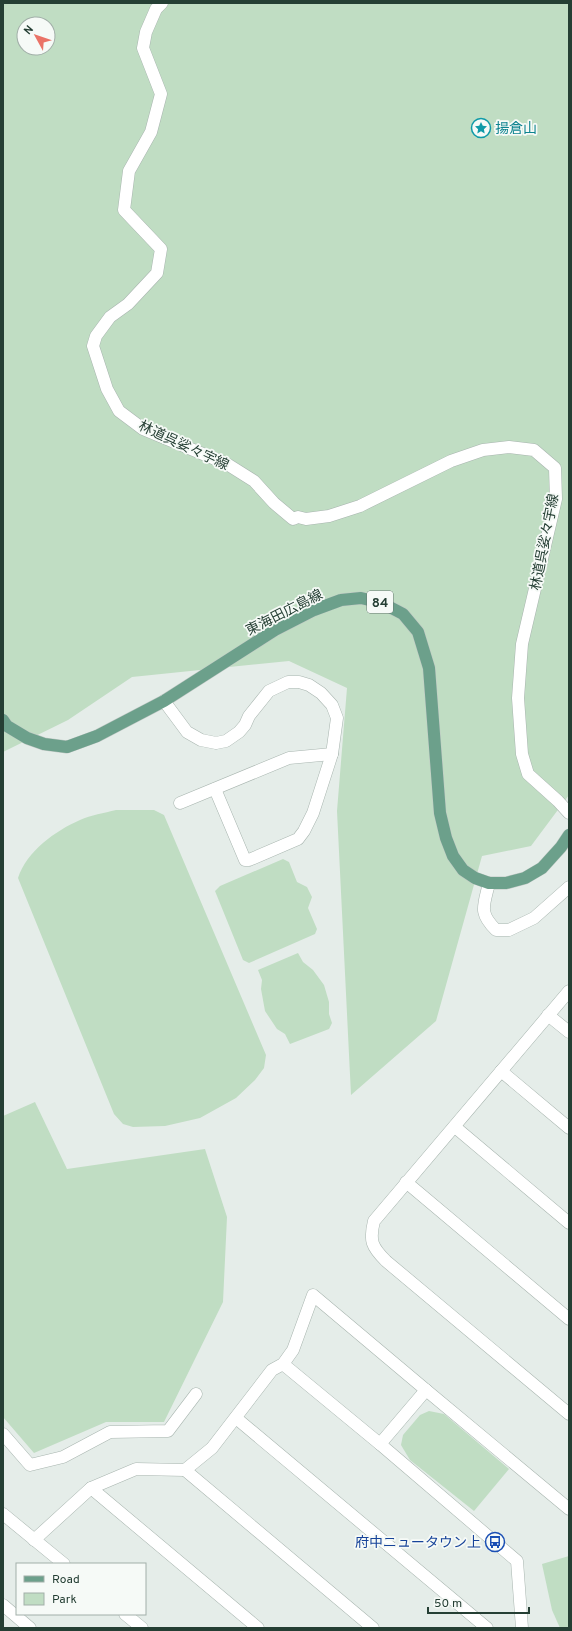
<svg xmlns="http://www.w3.org/2000/svg" width="572" height="1631" font-family="Overpass,'Noto Sans JP',sans-serif">
<style>
.green{fill:#c0ddc3;fill-rule:evenodd}
.lines{fill:none;stroke-linecap:round;stroke-linejoin:round}
.minor-casing{stroke:#a8b5af;stroke-width:13}
.major-casing{stroke:#c2c9c6;stroke-width:13}
.minor{stroke:#fff;stroke-width:12}
.major{stroke:#6ca08b;stroke-width:12}
.labels{text-anchor:middle;stroke-width:3.5;stroke-linejoin:round;paint-order:stroke}
.shield{fill:#f6faf7;stroke:#64776e;stroke-width:1}
.shield-label{font-size:13px;font-weight:bold;fill:#253f34}
.culture-label{font-size:14px;fill:#0d838f;stroke:#f6faf7;text-anchor:start}
.street-label{font-size:14px;fill:#253f34;stroke:#f6faf7}
.transit-label{font-size:14px;fill:#164399;stroke:#f6faf7;text-anchor:end}
</style>
<rect width="100%" height="100%" fill="#e5ede9"/>
<g class="green">
<path d="M3,3H569V795L531,846L482,856L436,1021L351,1095L337,811L347,688L289,661L132,677L68,720L3,752ZM24,24H48V48H24Z"/>
<path d="M116,810H154L164,815L266,1055L264,1068L255,1080L236,1098L200,1118L165,1126L133,1127L123,1124L114,1114L18,878C27,851 55,831 80,820C91,815 104,813 116,810Z"/>
<polygon points="283,859 289,862 297,882 307,887 312,897 308,908 317,929 315,934 249,963 243,960 215,891 220,886"/>
<polygon points="298,953 303,962 313,970 324,985 329,1002 329,1014 332,1023 329,1029 290,1044 285,1034 277,1029 265,1011 261,989 262,980 258,970"/>
<polygon points="35,1102 67,1169 205,1149 227,1217 223,1302 164,1422 106,1422 34,1453 3,1417 3,1116"/>
<polygon points="429,1411 444,1414 509,1469 474,1511 410,1460 401,1445 403,1435 420,1415"/>
<polygon points="569,1556 569,1628 560,1628 552,1610 542,1564"/>
</g>
<g class="lines">
<defs>
<g id="minor">
<polyline points="162,3 156,9 146,32 143,48 161,94 151,132 129,171 124,210 161,249 157,273 128,304 110,317 96,336 93,346 107,389 119,411 143,429 227,464 254,481 274,503 293,519 298,517 306,519 329,516 360,506 451,461 483,450 509,447 534,450 555,468 556,499 522,644 518,698 522,754 528,774 558,801 569,813"/>
<polyline points="164,701 187,732 201,740 216,743 226,741 239,732 245,725 249,716 269,691 288,682 299,682 309,685 321,693 332,705 337,718 332,754 313,813 304,831 298,839 249,860 245,860 215,789"/>
<polyline points="180,803 289,758 332,754"/>
<path d="M489,883C484,906 478,912 496,930H509L534,918L569,887"/>
<path d="M569,991L374,1221C369,1241 372,1247 386,1261L569,1414"/>
<polyline points="548,1015 569,1032"/>
<polyline points="501,1071 569,1128"/>
<polyline points="455,1127 569,1223"/>
<polyline points="406,1182 569,1319"/>
<polyline points="283,1364 380,1444"/>
<polyline points="236,1418 487,1628"/>
<polyline points="3,1434 30,1465 63,1457 110,1432 168,1431 196,1394"/>
<polyline points="185,1470 373,1628"/>
<polyline points="91,1488 258,1628"/>
<polyline points="3,1514 64,1564"/>
<polyline points="34,1540 91,1488 136,1469 185,1470 212,1448 272,1370 283,1364 293,1350 313,1295 426,1390"/>
<polyline points="3,1605 30,1628"/>
<polyline points="125,1614 142,1628"/>
<polyline points="522,1628 517,1561 380,1444 426,1390 569,1509"/>
</g>
<polyline id="major" points="3,720 7,726 27,738 44,744 67,747 97,736 164,701 275,630 314,610 341,600 361,598 382,603 403,614 418,632 429,668 440,813 446,838 453,856 463,870 475,878 489,883 506,883 525,878 542,868 561,847 569,835"/>
</defs>
<use href="#minor" class="minor-casing"/>
<use href="#major" class="major-casing"/>
<use href="#minor" class="minor"/>
<use href="#major" class="major"/>
</g>
<defs>
<symbol id="sight-ring" viewBox="-11 -11 22 22"><circle r="9.5" fill="#f6faf7" stroke="#0f9aa8" stroke-width="1.5"/><path d="M0-6L1.8-2.2L6-1.7L2.9 1.2L3.7 5.4L0 3.3L-3.7 5.4L-2.9 1.2L-6-1.7L-1.8-2.2Z" fill="#0f9aa8"/></symbol>
<symbol id="bus-ring" viewBox="-11 -11 22 22"><circle r="9.5" fill="#f6faf7" stroke="#1a4fb4" stroke-width="1.5"/><path d="M-5-6H5V4H4V6H2V4H-2V6H-4V4H-5ZM-3.5-4V0h7V-4ZM-3.5 1.2v1.5H-2V1.2ZM2 1.2v1.5H3.5V1.2Z" fill="#1a4fb4"/></symbol>
</defs>
<g fill-rule="evenodd">
<use href="#sight-ring" x="470" y="117" width="22" height="22"/>
<use href="#bus-ring" x="484" y="1531" width="22" height="22"/>
</g>
<g class="labels">
<rect class="shield" x="367" y="591" width="26" height="22" rx="3"/>
<g class="shield-label">
<text x="380" y="607">84</text>
</g>
<g class="culture-label">
<text x="495" y="133">揚倉山</text>
</g>
<g class="street-label">
<text transform="translate(184 445) rotate(25)" y="5">林道呉娑々宇線</text>
<text transform="translate(544 542) rotate(-79)" y="5">林道呉娑々宇線</text>
<text transform="translate(284 612) rotate(-27)" y="5">東海田広島線</text>
</g>
<g class="transit-label">
<text x="481" y="1547">府中ニュータウン上</text>
</g>
</g>
<rect width="572" height="1631" fill="none" stroke="#253f34" stroke-width="8"/>
<rect x="16" y="1563" width="130" height="52" fill="#f6faf7" stroke="#a2afa9"/>
<rect x="24" y="1576" width="20" height="6" fill="#6ca08b" stroke="#a2afa9"/>
<text x="52" y="1583" font-size="12" fill="#253f34">Road</text>
<rect x="24" y="1593" width="20" height="12" fill="#c0ddc3" stroke="#a2afa9"/>
<text x="52" y="1603" font-size="12" fill="#253f34">Park</text>
<g transform="translate(36 36) rotate(310)"><circle r="19" fill="#f6faf7" stroke="#a2afa9"/>
<path d="M0-3L7 15L0 10L-7 15Z" fill="#ea7367"/>
<text y="-6" font-size="11" font-weight="bold" text-anchor="middle" fill="#253f34">N</text>
</g>
<path d="M428 1607v6h101v-6" fill="none" stroke="#253f34" stroke-width="2"/>
<text x="434" y="1607" font-size="12" fill="#253f34" stroke="#f6faf7" stroke-width="3" paint-order="stroke">50 m</text>
</svg>
